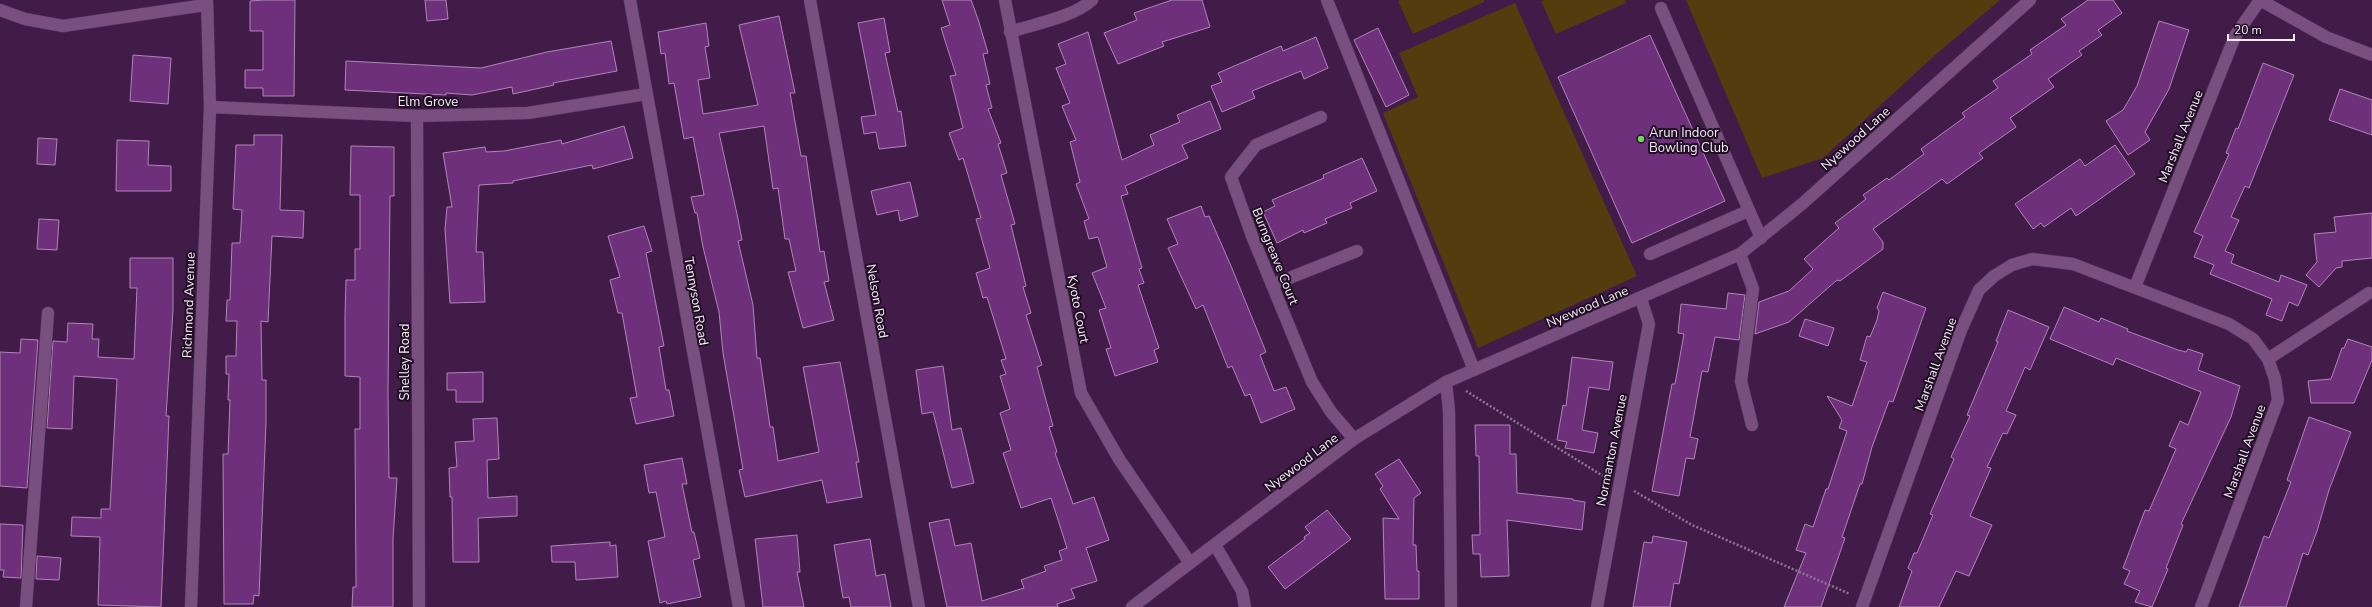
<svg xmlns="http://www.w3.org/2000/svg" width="2372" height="607" font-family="'Nunito Sans',sans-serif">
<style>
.green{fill:#533c0d}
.building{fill:#6f307b;stroke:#b085b8}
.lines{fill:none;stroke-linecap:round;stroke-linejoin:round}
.minor-casing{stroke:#5a3a5f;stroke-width:13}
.path{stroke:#907595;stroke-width:2.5;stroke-dasharray:2 2;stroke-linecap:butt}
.minor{stroke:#784f7f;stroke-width:12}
.poi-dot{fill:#6fd360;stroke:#1f0f22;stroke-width:1.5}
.labels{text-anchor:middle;stroke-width:4;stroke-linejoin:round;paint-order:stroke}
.street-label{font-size:13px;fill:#faecfc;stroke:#1f0f22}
.poi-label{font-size:13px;fill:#faecfc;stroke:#1f0f22;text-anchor:start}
</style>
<rect width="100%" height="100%" fill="#421c49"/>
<g class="green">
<polygon points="1401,0 1484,0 1484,2 1413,34 1398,1"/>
<polygon points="1544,0 1625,0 1626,3 1556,34 1541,1"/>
<polygon points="1686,0 2000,0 1933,57 1823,158 1762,178"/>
<polygon points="1515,3 1637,276 1478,348 1383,113 1418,97 1399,53"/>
</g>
<g class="building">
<polygon points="264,0 295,0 294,96 263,96 263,88 245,88 245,70 263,70 263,31 250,31 250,1"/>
<polygon points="425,0 446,0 448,19 427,21"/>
<polygon points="942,0 971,0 978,19 988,53 983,54 990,84 986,85 992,108 988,109 1001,143 998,144 1007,173 1001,175 1015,224 1011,225 1026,286 1023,287 1031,313 1026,315 1042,365 1037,367 1053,426 1049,427 1057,452 1055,453 1073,504 1094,497 1109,540 1086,548 1097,581 1071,589 1075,598 1057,604 1058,607 947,607 929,523 949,519 955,546 971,543 982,601 1024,588 1021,580 1046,571 1044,566 1062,560 1059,551 1067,548 1051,498 1021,508 1003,453 1011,450 1000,413 1010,409 1000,376 1006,374 1001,360 1006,359 987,297 983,298 976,273 990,268 976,219 981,218 963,158 959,160 949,133 963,128 950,76 956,75 941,28 950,25"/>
<polygon points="1172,0 1202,0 1210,27 1162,42 1164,46 1118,64 1104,33 1137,20 1134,13"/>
<polygon points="2088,0 2113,0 2122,13 2098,30 2102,35 2079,51 2082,55 2048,79 2054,87 2010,118 2016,127 1979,153 1983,158 1947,184 1942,179 1873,229 1883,242 1883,249 1840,281 1837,280 1789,322 1755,334 1759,302 1789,291 1813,269 1804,259 1839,228 1835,223 1866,199 1863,195 1887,178 1889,180 1924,154 1921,149 1965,117 1962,113 1998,88 1993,81 2032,54 2030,50 2066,25 2061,19"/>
<polygon points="779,16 795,93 790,93 801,156 806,156 820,252 824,251 829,281 824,282 834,320 803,328 788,272 796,271 789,239 785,239 778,188 773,189 764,126 719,133 737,214 742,240 738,241 753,305 757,358 760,358 770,427 773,427 778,461 819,452 803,367 840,362 859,462 856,462 862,497 827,503 822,480 745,497 739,470 743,469 723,353 719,312 703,247 697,213 695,213 691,197 704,195 693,137 684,139 674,83 669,84 665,53 661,54 658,32 706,23 709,46 705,47 710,78 698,80 703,114 758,105 739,25"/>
<polygon points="884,18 890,52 885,53 898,112 901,111 906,146 879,149 876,132 864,134 861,117 876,115 858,23"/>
<polygon points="2159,21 2189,30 2169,89 2145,132 2150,140 2128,155 2106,121 2123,110 2137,86"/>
<polygon points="1378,28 1409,95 1386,107 1354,40"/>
<polygon points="1088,32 1122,160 1154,145 1150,135 1180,122 1177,115 1210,101 1221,129 1182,145 1188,158 1125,186 1128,194 1121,196 1142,268 1139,269 1144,283 1138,285 1159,348 1154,350 1158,362 1115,376 1106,349 1111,348 1099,310 1106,308 1092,273 1107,267 1098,237 1089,239 1084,221 1089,219 1076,184 1080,182 1070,142 1076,140 1062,106 1070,103 1056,68 1066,64 1058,44"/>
<polygon points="1650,35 1725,201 1632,243 1558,77"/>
<polygon points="1316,37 1328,68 1304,79 1301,71 1252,91 1255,98 1222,112 1211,86 1222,82 1218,73 1281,46 1283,51"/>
<polygon points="611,41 617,71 553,83 554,85 513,94 512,87 472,95 446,93 446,95 345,90 346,61 481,68 547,52"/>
<polygon points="133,55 171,58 168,104 130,101"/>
<polygon points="2263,63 2294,75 2249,188 2245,186 2231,217 2239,220 2225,251 2234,255 2231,263 2279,282 2281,275 2307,285 2298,306 2289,302 2282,321 2266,315 2272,299 2210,274 2214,265 2194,257 2203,236 2194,232 2229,154 2226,153 2236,128 2238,129"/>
<polygon points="2340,89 2372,100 2372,135 2329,120"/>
<polygon points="624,126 633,158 593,169 592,165 513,181 513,183 479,185 476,252 483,252 485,302 450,303 445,229 447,207 452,207 443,153 485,147 486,152 504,151 561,140 562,144"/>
<polygon points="254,135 282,135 280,210 304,211 303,238 272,236 268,322 261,321 262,380 266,380 266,423 259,596 254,595 253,604 224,604 223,454 228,454 230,400 228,400 229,374 226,374 226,356 236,356 237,321 226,321 227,300 230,300 232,243 240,243 242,210 233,209 236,145 254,145"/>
<polygon points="38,138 57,139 55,165 37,164"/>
<polygon points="117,140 149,141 148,165 171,166 171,191 116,191"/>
<polygon points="2115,145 2135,174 2076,216 2071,208 2044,227 2041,223 2033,229 2015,204 2080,159 2085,166"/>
<polygon points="351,146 394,147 394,196 390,196 388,391 389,478 397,478 393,539 393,607 352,607 353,587 356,587 355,429 360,429 360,377 345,376 345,316 346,280 355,280 355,249 360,249 360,195 350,195"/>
<polygon points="1362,158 1377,191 1350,203 1352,208 1325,219 1327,223 1304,233 1303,230 1277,243 1263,212 1275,206 1272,200 1324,178 1323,175"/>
<polygon points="910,182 918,216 900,221 898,210 877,215 871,191"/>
<polygon points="1201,206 1205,217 1209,216 1231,266 1266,352 1260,355 1274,391 1286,387 1295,409 1261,423 1250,394 1245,396 1232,366 1228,368 1203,305 1196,309 1168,248 1178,244 1167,219"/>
<polygon points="2372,213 2372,258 2342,261 2342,267 2336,268 2319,287 2306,275 2317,262 2314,234 2336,232 2334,217"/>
<polygon points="39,219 59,220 57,250 37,249"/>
<polygon points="644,226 652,251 646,253 664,346 659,347 666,390 669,390 674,416 636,424 630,398 637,397 622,313 618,313 610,280 620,277 608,236"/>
<polygon points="130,258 173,258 173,310 166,416 169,416 161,607 98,605 100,537 71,536 72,517 101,518 101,509 110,509 117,379 74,376 72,429 47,428 53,341 67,342 68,323 93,324 92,339 99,339 98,357 134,359 137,288 130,288"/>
<polygon points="1883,292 1926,308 1893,402 1889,401 1872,447 1862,484 1860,484 1842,537 1845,538 1821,607 1784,607 1806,553 1796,550 1805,524 1813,527 1826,489 1828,489 1847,431 1839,428 1842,420 1827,396 1852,406 1867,362 1860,360 1867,336 1870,337 1877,320 1879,311 1877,308"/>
<polygon points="1728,293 1745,295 1739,340 1715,337 1708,372 1702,371 1690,437 1698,439 1694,459 1686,458 1679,496 1652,491 1672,384 1675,384 1684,334 1678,333 1681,304 1726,309"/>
<polygon points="2064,307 2099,322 2101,318 2128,329 2127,331 2178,350 2186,352 2188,349 2203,354 2198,370 2240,386 2231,417 2181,524 2183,525 2166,568 2168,569 2152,607 2135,602 2140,591 2124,584 2130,571 2123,568 2145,510 2149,511 2176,449 2169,446 2180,421 2188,425 2201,392 2116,358 2113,365 2050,339"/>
<polygon points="2008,310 2049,327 2030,370 2025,367 2006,411 2016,415 2007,434 2003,433 1987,467 1991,468 1970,516 1992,525 1969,576 1956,571 1939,607 1899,607 1912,571 1908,568 1914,553 1917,553 1933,515 1930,514 1954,459 1951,457 1970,416 1967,415 1998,342 1996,341"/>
<polygon points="1805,319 1834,328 1828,346 1799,336"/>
<polygon points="21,339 38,340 27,488 0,486 0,352 20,353"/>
<polygon points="2348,339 2372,347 2372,360 2354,403 2311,403 2308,381 2331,379 2342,348 2344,348"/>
<polygon points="1572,357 1613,362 1609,390 1589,387 1582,430 1598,433 1594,453 1565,448 1567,442 1557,440 1563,405 1566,406"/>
<polygon points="943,366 952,430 961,428 974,483 952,488 933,412 922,414 916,370"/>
<polygon points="483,372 483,402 456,402 456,390 447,390 447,373"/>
<polygon points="2309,417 2351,432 2329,490 2317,531 2308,555 2303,553 2286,607 2239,607 2264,536 2269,538 2291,482 2287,480"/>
<polygon points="497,418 499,459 487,460 488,498 517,496 517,516 478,518 479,562 453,562 452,497 450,497 449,468 457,467 455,442 474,441 473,419"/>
<polygon points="1475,425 1510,425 1510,454 1516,454 1517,493 1573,499 1573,500 1585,502 1582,530 1507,520 1509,576 1481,577 1480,554 1473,554 1472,535 1480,535 1479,456 1476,456"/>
<polygon points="682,458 687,484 682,484 692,532 694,532 700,558 693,560 701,597 667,604 666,601 660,603 648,541 665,537 656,492 649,493 644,465"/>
<polygon points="1399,459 1421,493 1414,498 1413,545 1416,545 1417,571 1419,571 1419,599 1385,599 1383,518 1399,519 1380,489 1383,486 1375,474"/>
<polygon points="1327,510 1351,539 1285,589 1268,567 1305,539 1304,537 1310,533 1305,527"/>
<polygon points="0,524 23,525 21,578 3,577 4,570 0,570"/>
<polygon points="797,535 800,572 797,572 804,607 763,607 755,539"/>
<polygon points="1653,536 1687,542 1679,584 1674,583 1670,607 1633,607 1644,542 1652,543"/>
<polygon points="870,539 876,576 885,574 891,607 851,607 849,597 843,598 834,545"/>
<polygon points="610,542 610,546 616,545 618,577 576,580 575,562 552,562 551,546"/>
<polygon points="37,556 61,558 59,580 36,579"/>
</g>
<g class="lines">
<defs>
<g id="minor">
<polyline points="630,0 739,607"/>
<polyline points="810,0 919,607"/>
<polyline points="1005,0 1081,393 1119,459 1190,563"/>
<polyline points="1327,0 1474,370"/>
<polyline points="2260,0 2326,37 2372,55"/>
<polyline points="1661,8 1761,238"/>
<polyline points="0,10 25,19 63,26 205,5"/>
<path d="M1010,32C1034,24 1074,17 1092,0"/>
<polyline points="210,107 417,116 528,113 646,94"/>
<polyline points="417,116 419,607"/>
<polyline points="1321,117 1256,145 1231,177 1252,236 1312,382 1331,412 1354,439"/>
<polyline points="1650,254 1748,211"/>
<polyline points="1740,254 1753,289 1741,381 1752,425"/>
<polyline points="1272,285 1357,251"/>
<polyline points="2135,287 2235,36 2260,0"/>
<polyline points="2268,359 2369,293"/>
<polyline points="1446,382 1449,411 1451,607"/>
<polyline points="1215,545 1242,591 1245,607"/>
<polyline points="26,607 48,313"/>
<polyline points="191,607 210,107 207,0"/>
<polyline points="1132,607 1354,439 1446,382 1740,254 1802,204 2030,0"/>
<polyline points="1597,607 1649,324 1641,299"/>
<polyline points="1862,607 1961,330 1979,290 1994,276 2012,265 2032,259 2073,264 2229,324 2253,339 2268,359 2275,379 2278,400 2201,607"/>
</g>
</defs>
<use href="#minor" class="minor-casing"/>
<g class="path">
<polyline points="1466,391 1603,476"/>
<polyline points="1634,491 1692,525 1850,594"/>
</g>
<use href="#minor" class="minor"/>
</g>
<circle class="poi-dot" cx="1641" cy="139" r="4"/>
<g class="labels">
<g class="street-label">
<text x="428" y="106">Elm Grove</text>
<text transform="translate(2180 136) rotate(-68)" y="5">Marshall Avenue</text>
<text transform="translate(1855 138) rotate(-42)" y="5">Nyewood Lane</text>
<text transform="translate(1276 256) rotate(68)" y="5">Burngreave Court</text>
<text transform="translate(697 301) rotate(80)" y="5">Tennyson Road</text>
<text transform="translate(878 301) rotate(80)" y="5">Nelson Road</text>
<text transform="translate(188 305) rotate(-88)" y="5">Richmond Avenue</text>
<text transform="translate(1587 306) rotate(-23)" y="5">Nyewood Lane</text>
<text transform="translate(1079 309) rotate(79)" y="5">Kyoto Court</text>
<text transform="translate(404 362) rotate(-90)" y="5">Shelley Road</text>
<text transform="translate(1935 364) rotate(-70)" y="5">Marshall Avenue</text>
<text transform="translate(1611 450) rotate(-79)" y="5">Normanton Avenue</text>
<text transform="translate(2244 451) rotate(-70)" y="5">Marshall Avenue</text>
<text transform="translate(1301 462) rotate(-37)" y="5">Nyewood Lane</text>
</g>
<g class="poi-label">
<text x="1649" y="137">Arun Indoor<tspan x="1649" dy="15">Bowling Club</tspan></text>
</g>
</g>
<path d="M2228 34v6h66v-6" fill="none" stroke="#faecfc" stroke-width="2"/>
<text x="2234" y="34" font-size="12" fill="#faecfc" stroke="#1f0f22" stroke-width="3" paint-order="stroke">20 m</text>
</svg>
